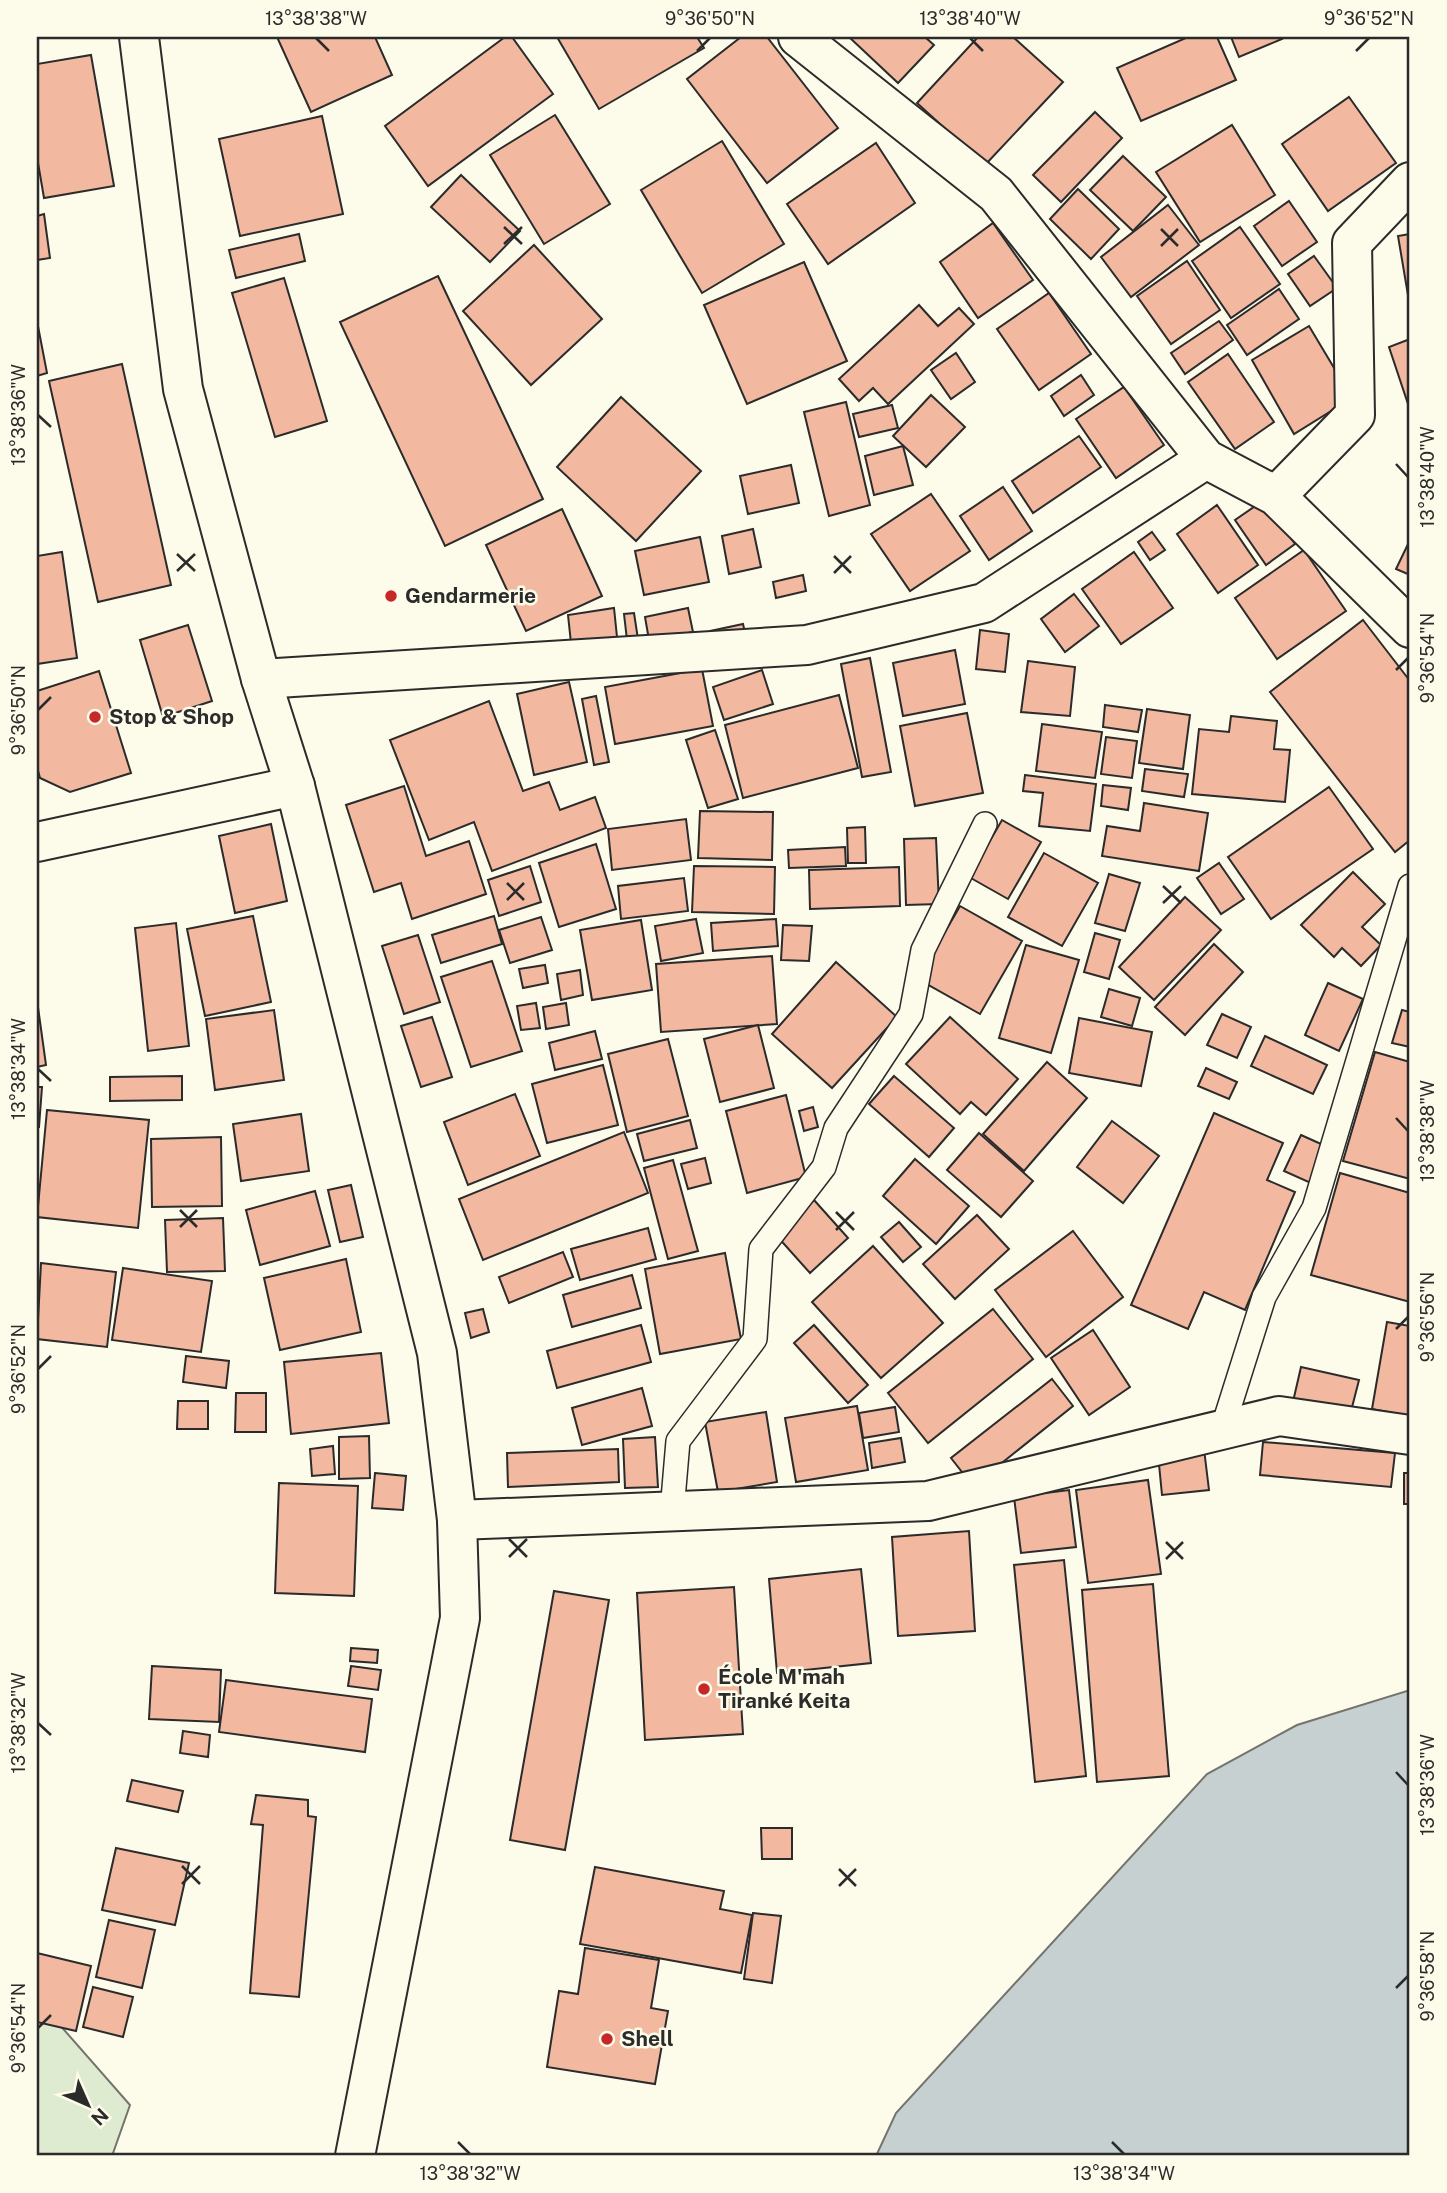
<svg xmlns="http://www.w3.org/2000/svg" width="1447" height="2193" font-family="'Public Sans',sans-serif">
<style>
.green{fill:#deebd1;stroke:#74746e;stroke-width:2}
.water{fill:#c7d0d0;stroke:#74746e;stroke-width:2}
.building{fill:#f2b8a0;stroke:#2b2b2b;stroke-width:2}
.lines{fill:none;stroke-linecap:round;stroke-linejoin:round}
.lane-casing{stroke:#2b2b2b;stroke-width:26}
.street-casing{stroke:#2b2b2b;stroke-width:42}
.primary-casing{stroke:#2b2b2b;stroke-width:42}
.lane{stroke:#fdfbea;stroke-width:23}
.street{stroke:#fdfbea;stroke-width:38}
.primary{stroke:#fdfbea;stroke-width:38}
.ticks{fill:none;stroke:#2b2b2b;stroke-width:2.5}
.poi-dot{fill:#c62828;stroke:#fdfbea;stroke-width:2.5}
.labels{text-anchor:middle;stroke-width:5;stroke-linejoin:round;paint-order:stroke}
.poi-label{font-size:21px;font-weight:bold;fill:#2b2b2b;stroke:#fdfbea;text-anchor:start}
.neatline{fill:none;stroke:#2b2b2b;stroke-width:2.5}
.ticks-label{font-size:18px;text-anchor:middle;fill:#2b2b2b}
</style>
<rect width="100%" height="100%" fill="#fdfbea"/>
<polygon class="green" points="37,1999 130,2105 112,2156 37,2156"/>
<polygon class="water" points="1410,1690 1410,2156 876,2156 896,2113 1207,1774 1297,1725"/>
<g class="building">
<polygon points="277,37 375,37 392,75 311,112"/>
<polygon points="505,37 512,37 553,94 428,186 385,126"/>
<polygon points="557,37 697,37 704,48 599,109"/>
<polygon points="741,37 767,37 838,128 767,183 687,79"/>
<polygon points="849,37 925,37 934,45 898,83"/>
<polygon points="978,37 1013,37 1063,82 985,165 917,103"/>
<polygon points="1188,37 1217,37 1236,80 1141,121 1117,68"/>
<polygon points="1231,37 1281,37 1282,39 1239,57"/>
<polygon points="91,55 114,186 44,198 37,157 37,64"/>
<polygon points="1349,97 1396,163 1328,211 1282,144"/>
<polygon points="1095,112 1122,138 1061,202 1033,175"/>
<polygon points="555,115 610,204 544,244 490,155"/>
<polygon points="322,116 343,214 240,236 219,139"/>
<polygon points="1232,125 1275,195 1200,242 1156,172"/>
<polygon points="722,141 784,244 702,293 641,190"/>
<polygon points="876,143 915,203 828,264 787,204"/>
<polygon points="1123,156 1166,197 1133,231 1090,190"/>
<polygon points="461,175 520,231 490,262 431,207"/>
<polygon points="1078,189 1119,229 1091,259 1050,219"/>
<polygon points="1289,201 1317,242 1282,266 1254,226"/>
<polygon points="1168,205 1199,245 1131,297 1101,257"/>
<polygon points="44,214 50,258 37,260 37,216"/>
<polygon points="993,223 1033,280 978,318 940,262"/>
<polygon points="1240,227 1280,284 1231,318 1192,261"/>
<polygon points="299,234 305,261 236,278 229,250"/>
<polygon points="1410,234 1410,307 1398,236"/>
<polygon points="534,245 602,319 531,385 463,311"/>
<polygon points="1314,256 1337,288 1310,306 1288,274"/>
<polygon points="1187,261 1220,310 1171,344 1137,296"/>
<polygon points="804,262 847,361 747,404 704,305"/>
<polygon points="438,276 543,499 445,546 340,322"/>
<polygon points="284,278 327,421 275,437 232,293"/>
<polygon points="1279,289 1299,319 1247,355 1227,325"/>
<polygon points="1049,293 1091,354 1039,390 997,329"/>
<polygon points="919,305 938,326 959,308 974,324 888,404 873,388 859,401 839,379"/>
<polygon points="37,321 47,373 37,376"/>
<polygon points="1219,321 1233,340 1185,374 1171,353"/>
<polygon points="1309,326 1352,398 1294,434 1252,360"/>
<polygon points="1410,339 1410,410 1389,347"/>
<polygon points="956,353 975,382 951,399 931,370"/>
<polygon points="1228,354 1274,422 1235,449 1188,382"/>
<polygon points="122,364 171,585 98,602 49,381"/>
<polygon points="1081,375 1094,395 1064,416 1051,396"/>
<polygon points="1124,387 1164,445 1116,478 1076,419"/>
<polygon points="931,395 965,427 926,467 893,436"/>
<polygon points="621,397 701,471 636,541 557,467"/>
<polygon points="846,402 870,505 829,516 804,412"/>
<polygon points="892,405 898,428 859,437 853,414"/>
<polygon points="1079,436 1101,467 1033,513 1012,481"/>
<polygon points="903,446 913,485 874,495 865,456"/>
<polygon points="791,465 799,503 748,514 740,476"/>
<polygon points="1003,487 1032,531 989,560 960,516"/>
<polygon points="931,494 970,551 910,591 871,534"/>
<polygon points="1264,500 1295,544 1266,565 1235,520"/>
<polygon points="1217,505 1258,565 1218,593 1177,534"/>
<polygon points="562,509 602,596 526,631 486,545"/>
<polygon points="753,529 761,567 729,574 722,536"/>
<polygon points="1152,532 1165,550 1150,560 1138,542"/>
<polygon points="700,537 709,582 644,595 635,551"/>
<polygon points="1410,540 1410,575 1396,569"/>
<polygon points="1304,550 1346,611 1277,659 1235,598"/>
<polygon points="62,552 77,658 37,664 37,556"/>
<polygon points="1134,552 1173,608 1121,644 1082,589"/>
<polygon points="803,575 806,591 776,598 773,582"/>
<polygon points="1074,594 1099,626 1065,652 1041,619"/>
<polygon points="614,608 617,637 571,643 568,615"/>
<polygon points="688,608 693,632 649,640 645,617"/>
<polygon points="634,613 638,639 627,640 624,614"/>
<polygon points="1363,620 1410,681 1410,840 1395,852 1270,692"/>
<polygon points="743,624 746,637 713,644 710,631"/>
<polygon points="188,625 212,701 163,717 140,640"/>
<polygon points="980,630 1009,634 1005,672 976,669"/>
<polygon points="955,650 965,704 903,716 893,663"/>
<polygon points="870,658 891,772 862,777 841,664"/>
<polygon points="1028,661 1075,667 1070,716 1021,712"/>
<polygon points="702,669 713,726 615,744 605,687"/>
<polygon points="762,670 773,704 724,720 713,687"/>
<polygon points="99,671 131,773 70,792 40,778 37,767 37,691"/>
<polygon points="569,682 587,762 534,775 517,694"/>
<polygon points="839,695 858,768 743,798 725,725"/>
<polygon points="596,696 609,762 594,765 582,699"/>
<polygon points="489,701 523,791 549,782 560,810 595,797 606,828 492,871 474,822 429,840 390,740"/>
<polygon points="1105,705 1142,710 1138,732 1103,727"/>
<polygon points="1147,709 1190,715 1183,769 1139,763"/>
<polygon points="967,713 983,793 915,806 900,726"/>
<polygon points="1231,716 1277,721 1274,749 1290,750 1285,802 1192,794 1199,729 1229,732"/>
<polygon points="1042,724 1102,732 1095,778 1036,771"/>
<polygon points="715,730 738,799 708,808 686,740"/>
<polygon points="1106,737 1137,741 1132,778 1101,774"/>
<polygon points="1145,769 1188,774 1184,797 1142,791"/>
<polygon points="1025,775 1096,784 1090,831 1039,826 1043,793 1023,791"/>
<polygon points="1103,785 1131,788 1128,810 1101,806"/>
<polygon points="404,786 426,856 469,841 486,894 412,919 401,883 374,892 346,805"/>
<polygon points="1329,787 1373,849 1271,919 1228,857"/>
<polygon points="1144,803 1208,813 1199,871 1102,856 1107,826 1140,831"/>
<polygon points="700,811 773,812 772,860 698,858"/>
<polygon points="686,819 691,860 612,870 608,829"/>
<polygon points="1002,820 1041,842 1008,899 969,877"/>
<polygon points="271,824 287,901 235,913 219,836"/>
<polygon points="865,827 866,863 848,863 847,828"/>
<polygon points="936,838 939,904 906,905 904,839"/>
<polygon points="596,844 616,909 559,927 539,863"/>
<polygon points="845,847 846,866 789,868 788,850"/>
<polygon points="1044,853 1098,883 1062,946 1008,917"/>
<polygon points="1219,863 1244,899 1221,914 1197,878"/>
<polygon points="530,866 541,902 499,916 488,880"/>
<polygon points="694,866 775,867 774,914 692,912"/>
<polygon points="899,867 900,906 810,909 809,870"/>
<polygon points="1353,872 1385,904 1362,927 1381,945 1361,966 1342,948 1334,957 1301,925"/>
<polygon points="1109,874 1140,883 1125,931 1095,923"/>
<polygon points="684,878 688,911 621,919 618,886"/>
<polygon points="1185,897 1221,930 1154,1000 1119,967"/>
<polygon points="960,906 1022,941 980,1014 918,979"/>
<polygon points="253,916 271,1002 205,1016 187,929"/>
<polygon points="494,916 502,944 441,963 432,935"/>
<polygon points="541,917 552,950 510,963 499,930"/>
<polygon points="696,919 703,953 661,961 655,926"/>
<polygon points="776,919 778,946 713,951 711,923"/>
<polygon points="641,920 652,990 592,1000 580,930"/>
<polygon points="176,923 189,1046 148,1051 135,928"/>
<polygon points="783,925 812,926 809,961 781,960"/>
<polygon points="1095,933 1120,940 1109,979 1084,972"/>
<polygon points="418,935 440,1002 404,1014 382,946"/>
<polygon points="1214,944 1243,972 1185,1035 1155,1007"/>
<polygon points="1026,945 1079,960 1051,1053 999,1038"/>
<polygon points="772,956 777,1024 661,1032 656,964"/>
<polygon points="492,961 522,1051 471,1067 441,977"/>
<polygon points="836,962 897,1017 832,1088 772,1034"/>
<polygon points="545,965 548,983 523,988 519,969"/>
<polygon points="580,970 583,995 561,1000 557,974"/>
<polygon points="1328,983 1363,999 1339,1051 1305,1035"/>
<polygon points="1109,989 1140,998 1132,1026 1101,1017"/>
<polygon points="37,1000 46,1065 37,1067"/>
<polygon points="536,1003 540,1028 521,1030 517,1006"/>
<polygon points="566,1003 569,1025 546,1029 543,1007"/>
<polygon points="274,1010 284,1080 215,1090 206,1019"/>
<polygon points="1402,1010 1410,1012 1410,1047 1392,1043"/>
<polygon points="1222,1014 1251,1027 1237,1058 1207,1045"/>
<polygon points="432,1017 452,1077 421,1087 401,1026"/>
<polygon points="950,1017 1018,1079 986,1115 971,1102 960,1114 906,1064"/>
<polygon points="1079,1018 1152,1032 1141,1086 1069,1073"/>
<polygon points="758,1025 774,1088 720,1102 704,1039"/>
<polygon points="595,1031 602,1059 555,1070 549,1043"/>
<polygon points="1265,1036 1327,1065 1313,1094 1251,1066"/>
<polygon points="668,1039 688,1116 627,1132 608,1054"/>
<polygon points="1375,1052 1410,1062 1410,1179 1343,1161"/>
<polygon points="1047,1062 1087,1098 1024,1171 983,1134"/>
<polygon points="603,1065 618,1125 547,1143 532,1084"/>
<polygon points="1206,1068 1237,1082 1229,1099 1198,1086"/>
<polygon points="182,1076 182,1100 110,1101 110,1077"/>
<polygon points="894,1076 954,1128 929,1157 869,1104"/>
<polygon points="37,1087 42,1087 39,1127 37,1127"/>
<polygon points="515,1094 540,1156 468,1185 444,1122"/>
<polygon points="786,1095 806,1177 747,1193 726,1111"/>
<polygon points="813,1107 818,1127 804,1131 799,1111"/>
<polygon points="47,1110 149,1120 138,1228 37,1217"/>
<polygon points="1214,1113 1283,1143 1267,1180 1295,1192 1245,1310 1204,1292 1188,1329 1131,1305"/>
<polygon points="301,1114 309,1171 241,1181 233,1124"/>
<polygon points="690,1120 697,1148 644,1161 637,1134"/>
<polygon points="1112,1121 1159,1156 1123,1203 1077,1167"/>
<polygon points="624,1132 648,1193 483,1260 459,1199"/>
<polygon points="979,1133 1033,1181 1001,1217 947,1170"/>
<polygon points="1301,1135 1330,1148 1313,1184 1284,1171"/>
<polygon points="221,1137 222,1206 152,1207 151,1139"/>
<polygon points="705,1158 711,1183 688,1189 681,1164"/>
<polygon points="915,1159 969,1206 936,1244 883,1196"/>
<polygon points="673,1160 698,1251 668,1259 644,1168"/>
<polygon points="1340,1173 1410,1193 1410,1302 1311,1275"/>
<polygon points="351,1185 363,1237 340,1242 328,1190"/>
<polygon points="315,1191 330,1246 260,1265 246,1210"/>
<polygon points="814,1200 848,1238 810,1273 776,1235"/>
<polygon points="977,1215 1009,1249 955,1299 923,1264"/>
<polygon points="223,1218 225,1271 167,1272 165,1220"/>
<polygon points="899,1222 921,1247 903,1262 881,1237"/>
<polygon points="648,1228 656,1259 580,1280 571,1249"/>
<polygon points="1073,1231 1123,1297 1046,1357 995,1290"/>
<polygon points="873,1246 943,1323 881,1378 812,1302"/>
<polygon points="563,1252 573,1277 509,1303 499,1277"/>
<polygon points="725,1253 741,1339 660,1354 645,1269"/>
<polygon points="346,1259 361,1332 280,1350 264,1278"/>
<polygon points="41,1263 116,1272 107,1347 37,1339"/>
<polygon points="123,1268 212,1281 201,1352 112,1340"/>
<polygon points="632,1275 641,1308 572,1327 563,1295"/>
<polygon points="483,1309 489,1332 471,1338 465,1313"/>
<polygon points="993,1309 1033,1359 928,1443 888,1393"/>
<polygon points="1387,1322 1410,1326 1410,1416 1372,1409"/>
<polygon points="641,1325 651,1362 557,1388 547,1351"/>
<polygon points="814,1325 868,1385 848,1403 794,1343"/>
<polygon points="1093,1330 1130,1387 1089,1415 1051,1358"/>
<polygon points="381,1353 389,1423 291,1434 284,1362"/>
<polygon points="186,1356 229,1361 226,1388 183,1382"/>
<polygon points="1301,1367 1359,1380 1349,1419 1292,1406"/>
<polygon points="1052,1379 1073,1406 973,1486 951,1458"/>
<polygon points="642,1388 652,1426 582,1445 572,1408"/>
<polygon points="236,1393 266,1393 266,1432 235,1432"/>
<polygon points="178,1401 208,1401 208,1429 177,1429"/>
<polygon points="857,1406 868,1470 796,1482 785,1418"/>
<polygon points="895,1407 899,1432 863,1438 859,1413"/>
<polygon points="766,1412 777,1482 718,1492 705,1422"/>
<polygon points="369,1436 370,1478 339,1479 339,1437"/>
<polygon points="655,1437 658,1487 625,1488 623,1439"/>
<polygon points="901,1438 905,1462 872,1468 869,1443"/>
<polygon points="1263,1442 1395,1453 1391,1487 1260,1475"/>
<polygon points="333,1446 335,1474 312,1476 310,1449"/>
<polygon points="618,1449 619,1482 508,1487 507,1453"/>
<polygon points="1204,1449 1209,1490 1162,1495 1158,1454"/>
<polygon points="375,1473 406,1476 403,1510 372,1508"/>
<rect x="1404" y="1473" width="6" height="31"/>
<polygon points="1148,1480 1161,1574 1088,1583 1076,1490"/>
<polygon points="279,1483 358,1486 354,1596 275,1593"/>
<polygon points="1069,1490 1076,1547 1021,1553 1014,1497"/>
<polygon points="969,1531 975,1631 898,1636 892,1537"/>
<polygon points="1064,1560 1086,1776 1035,1782 1014,1565"/>
<polygon points="861,1569 871,1663 777,1673 769,1579"/>
<polygon points="1153,1584 1169,1776 1097,1782 1082,1590"/>
<polygon points="734,1587 743,1734 645,1740 637,1593"/>
<polygon points="554,1591 609,1600 565,1850 510,1840"/>
<polygon points="351,1648 378,1650 377,1663 350,1661"/>
<polygon points="152,1666 221,1670 219,1722 149,1719"/>
<polygon points="351,1666 381,1670 378,1690 348,1686"/>
<polygon points="226,1680 372,1699 365,1752 219,1732"/>
<polygon points="183,1731 210,1735 208,1757 180,1753"/>
<polygon points="132,1780 183,1791 178,1812 127,1801"/>
<polygon points="256,1795 308,1800 308,1816 316,1817 299,1997 250,1993 263,1825 251,1824"/>
<polygon points="761,1828 792,1828 792,1859 762,1859"/>
<polygon points="116,1848 189,1863 175,1925 102,1910"/>
<polygon points="595,1867 724,1891 720,1909 752,1915 741,1973 580,1944"/>
<polygon points="753,1913 781,1916 772,1983 744,1979"/>
<polygon points="109,1920 155,1930 142,1988 96,1977"/>
<polygon points="585,1948 659,1960 651,2008 668,2011 655,2084 547,2067 559,1991 578,1994"/>
<polygon points="37,1953 91,1966 76,2031 37,2022"/>
<polygon points="93,1987 133,1997 123,2037 83,2027"/>
</g>
<g class="lines">
<defs>
<g id="lane">
<polyline points="1222,1430 1264,1297 1314,1208 1410,886"/>
<polyline points="672,1511 678,1441 755,1339 761,1249 824,1167 836,1128 911,1014 923,950 985,824"/>
</g>
<g id="street">
<polyline points="798,37 996,194 1206,459 1276,496 1410,628"/>
<polyline points="1276,496 1355,415 1352,243 1410,182"/>
<polyline points="261,679 807,645 984,603 1206,459"/>
<polyline points="37,842 295,786"/>
<polyline points="457,1520 928,1501 1279,1416 1410,1435"/>
</g>
<polyline id="primary" points="139,37 183,389 261,679 295,786 437,1353 457,1520 460,1618 355,2156"/>
</defs>
<use href="#lane" class="lane-casing"/>
<use href="#street" class="street-casing"/>
<use href="#primary" class="primary-casing"/>
<use href="#lane" class="lane"/>
<use href="#street" class="street"/>
<use href="#primary" class="primary"/>
</g>
<path class="ticks" d="M316,38L329,51M970,38L983,51M697,51L710,38M1356,51L1369,38M504,227L522,244M1161,229L1178,246M504,244L522,227M1161,246L1178,229M38,415L51,427M1396,464L1408,477M177,554L195,571M834,556L851,573M177,571L195,554M834,573L851,556M1396,670L1408,658M38,710L51,697M507,883L524,900M1163,886L1181,903M507,900L524,883M1163,903L1181,886M38,1069L51,1081M1396,1118L1408,1131M180,1210L197,1227M836,1212L854,1230M180,1227L197,1210M836,1230L854,1212M1396,1329L1408,1317M38,1369L51,1356M509,1539L527,1557M1166,1542L1183,1559M509,1557L527,1539M1166,1559L1183,1542M38,1723L51,1735M1396,1772L1408,1785M182,1866L200,1884M839,1869L856,1886M182,1884L200,1866M839,1886L856,1869M1396,1988L1408,1976M38,2028L51,2015M458,2142L470,2154M1112,2142L1124,2154"/>
<g class="poi-dot">
<circle cx="391" cy="596" r="7"/>
<circle cx="95" cy="717" r="7"/>
<circle cx="704" cy="1689" r="7"/>
<circle cx="607" cy="2039" r="7"/>
</g>
<g class="labels">
<g class="poi-label">
<text x="405" y="603">Gendarmerie</text>
<text x="109" y="724">Stop &amp; Shop</text>
<text x="718" y="1684">École M'mah<tspan x="718" dy="24">Tiranké Keita</tspan></text>
<text x="621" y="2046">Shell</text>
</g>
</g>
<rect width="1447" height="2193" fill="none" stroke="#fdfbea" stroke-width="77"/>
<g transform="translate(88 2105) rotate(135)" stroke="#fdfbea" stroke-width="5" paint-order="stroke">
<path d="M0-5L12 26L0 18L-12 26Z" fill="#2b2b2b"/>
<text y="-10" font-size="19" font-weight="bold" text-anchor="middle" fill="#2b2b2b">N</text>
</g>
<rect x="38" y="38" width="1370" height="2116" class="neatline"/>
<g class="ticks-label">
<text x="316" y="25">13°38'38"W</text>
<text x="710" y="25">9°36'50"N</text>
<text x="970" y="25">13°38'40"W</text>
<text x="1369" y="25">9°36'52"N</text>
<text transform="translate(19 415) rotate(-90)" y="6">13°38'36"W</text>
<text transform="translate(1428 477) rotate(-90)" y="6">13°38'40"W</text>
<text transform="translate(1428 658) rotate(-90)" y="6">9°36'54"N</text>
<text transform="translate(19 710) rotate(-90)" y="6">9°36'50"N</text>
<text transform="translate(19 1069) rotate(-90)" y="6">13°38'34"W</text>
<text transform="translate(1428 1131) rotate(-90)" y="6">13°38'38"W</text>
<text transform="translate(1428 1317) rotate(-90)" y="6">9°36'56"N</text>
<text transform="translate(19 1369) rotate(-90)" y="6">9°36'52"N</text>
<text transform="translate(19 1723) rotate(-90)" y="6">13°38'32"W</text>
<text transform="translate(1428 1785) rotate(-90)" y="6">13°38'36"W</text>
<text transform="translate(1428 1976) rotate(-90)" y="6">9°36'58"N</text>
<text transform="translate(19 2028) rotate(-90)" y="6">9°36'54"N</text>
<text x="470" y="2180">13°38'32"W</text>
<text x="1124" y="2180">13°38'34"W</text>
</g>
</svg>
